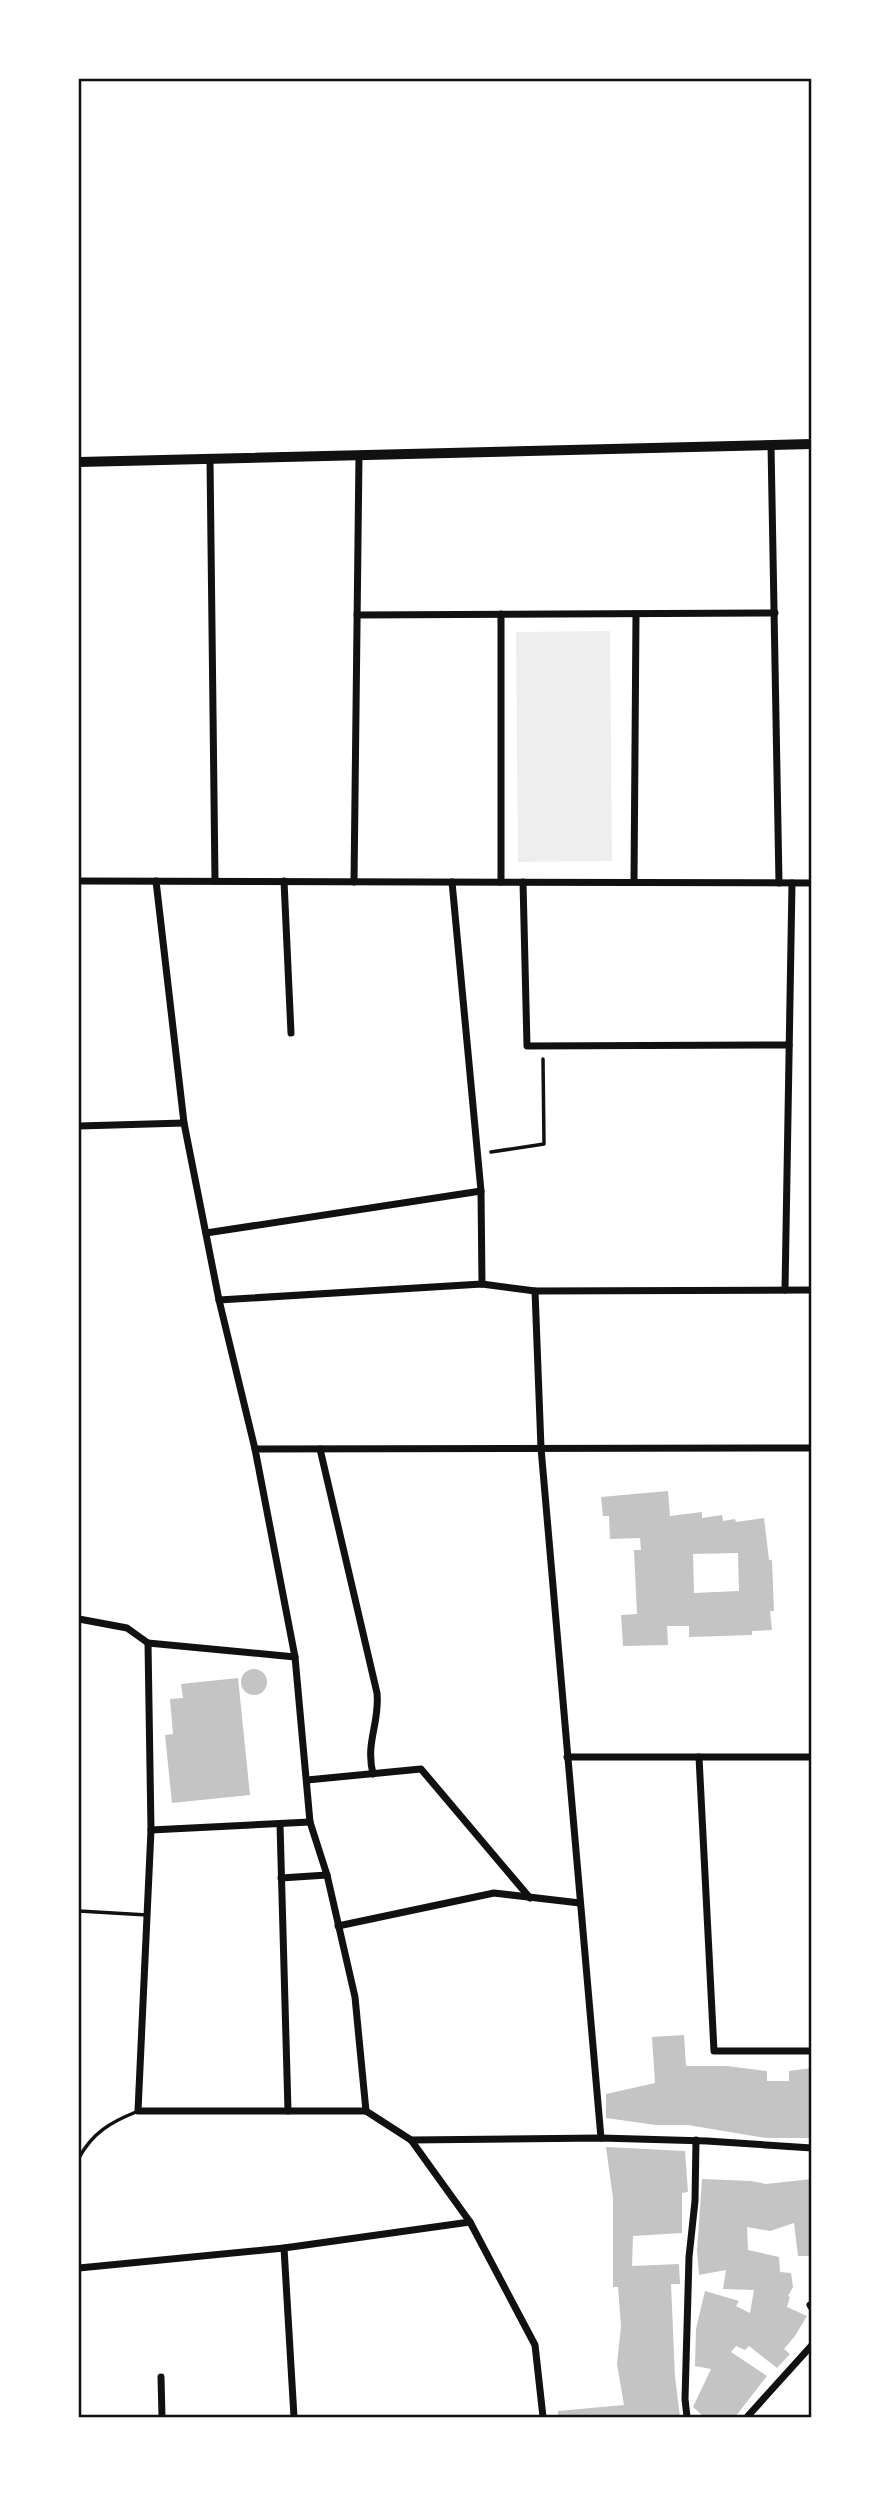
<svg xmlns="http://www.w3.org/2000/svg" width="891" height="2496" font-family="'Varela Round',sans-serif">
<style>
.green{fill:#eee}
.building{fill:#c4c4c4;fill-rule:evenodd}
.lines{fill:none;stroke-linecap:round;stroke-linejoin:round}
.path{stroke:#111;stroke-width:3.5}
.service{stroke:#111;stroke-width:3.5}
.minor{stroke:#111;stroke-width:7}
.tertiary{stroke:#111;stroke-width:10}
.neatline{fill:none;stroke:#111;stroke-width:2.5}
</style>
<rect width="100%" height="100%" fill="#fff"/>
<polygon class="green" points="610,631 612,861 518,862 516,632"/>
<g class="building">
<path d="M668,1491L670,1516L702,1512V1518L722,1515L723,1521L735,1519L736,1522L764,1518L769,1560H772L774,1611H770L772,1630L752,1631V1635L689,1637V1626H667L668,1645L623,1646L621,1615L637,1614L634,1550H641L640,1538L610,1539L609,1516H603L601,1497ZM738,1553L739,1591L694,1593L693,1554Z"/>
<circle cx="254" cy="1682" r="13"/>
<polygon points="238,1678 250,1795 172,1803 165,1735 173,1734 170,1699 183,1698 181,1684"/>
<polygon points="684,2035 686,2066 727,2066 767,2071 767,2081 789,2081 789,2071 812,2068 812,2138 766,2138 688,2125 656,2125 606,2118 606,2094 655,2083 652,2037"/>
<polygon points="606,2147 685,2151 688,2192 682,2193 682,2233 633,2236 632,2266 679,2264 680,2284 671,2284 675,2377 680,2417 558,2417 558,2411 624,2405 617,2364 621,2326 618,2287 613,2287 613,2198"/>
<polygon points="702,2179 751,2181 766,2184 812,2179 812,2256 798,2256 794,2223 770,2231 747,2227 748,2250 779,2257 780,2272 791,2273 793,2287 788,2296 790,2297 787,2307 807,2316 795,2336 784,2349 790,2354 777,2368 749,2346 745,2350 736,2346 731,2352 767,2376 735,2417 704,2417 693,2407 711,2369 695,2366 696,2329 705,2291 739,2301 736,2306 750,2313 754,2290 723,2289 726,2270 699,2275 697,2251"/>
</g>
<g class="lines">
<polyline class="path" points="491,1152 544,1144 543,1059"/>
<g class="service">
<polyline points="79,1911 147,1915"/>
<path d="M79,2158C92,2133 111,2122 136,2112"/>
</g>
<g class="minor">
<polyline points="771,445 779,883"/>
<polyline points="210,459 215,881"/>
<polyline points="501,614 501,882"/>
<polyline points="357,615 775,613"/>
<polyline points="79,881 812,883"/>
<polyline points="156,881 184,1123 219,1300 255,1449 295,1657 310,1822 327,1875 355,1997 366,2111"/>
<polyline points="284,881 291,1033"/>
<polyline points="354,882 359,455"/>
<polyline points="452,882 481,1191 482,1284"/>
<polyline points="523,882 527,1046 789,1045"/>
<polyline points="634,882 636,614"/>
<polyline points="79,1126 184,1123"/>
<polyline points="206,1233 481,1191"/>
<polyline points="785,1290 792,883"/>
<polyline points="535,1291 541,1448 601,2138"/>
<polyline points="219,1300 482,1284 535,1291 812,1290"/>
<polyline points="255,1449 812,1448"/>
<path d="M320,1449L377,1693C380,1723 365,1742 373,1774"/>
<polyline points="79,1619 127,1628 148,1643 295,1657"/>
<polyline points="148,1643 151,1830 138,2111 366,2111"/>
<polyline points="567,1757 812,1757"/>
<polyline points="699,1757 714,2051 812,2051"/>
<polyline points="307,1780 421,1769 530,1898"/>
<polyline points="280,1824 288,2111"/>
<polyline points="151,1830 310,1822"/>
<polyline points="281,1878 327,1875"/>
<polyline points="338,1926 494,1893 580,1903"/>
<polyline points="366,2111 411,2140 470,2222 535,2345 543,2417"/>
<polyline points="411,2140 601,2138 707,2141 812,2148"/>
<polyline points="284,2248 294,2417"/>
<polyline points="79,2268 284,2248 470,2222"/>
<polyline points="810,2305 812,2308"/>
<polyline points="161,2377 162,2417"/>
<polyline points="687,2417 685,2399 689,2257 695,2201 696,2140"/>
<polyline points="747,2417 812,2345"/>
</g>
<polyline class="tertiary" points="79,462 812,444"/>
</g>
<rect width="891" height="2496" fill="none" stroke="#ffffff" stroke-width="161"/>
<rect x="80" y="80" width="730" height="2336" class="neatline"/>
</svg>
